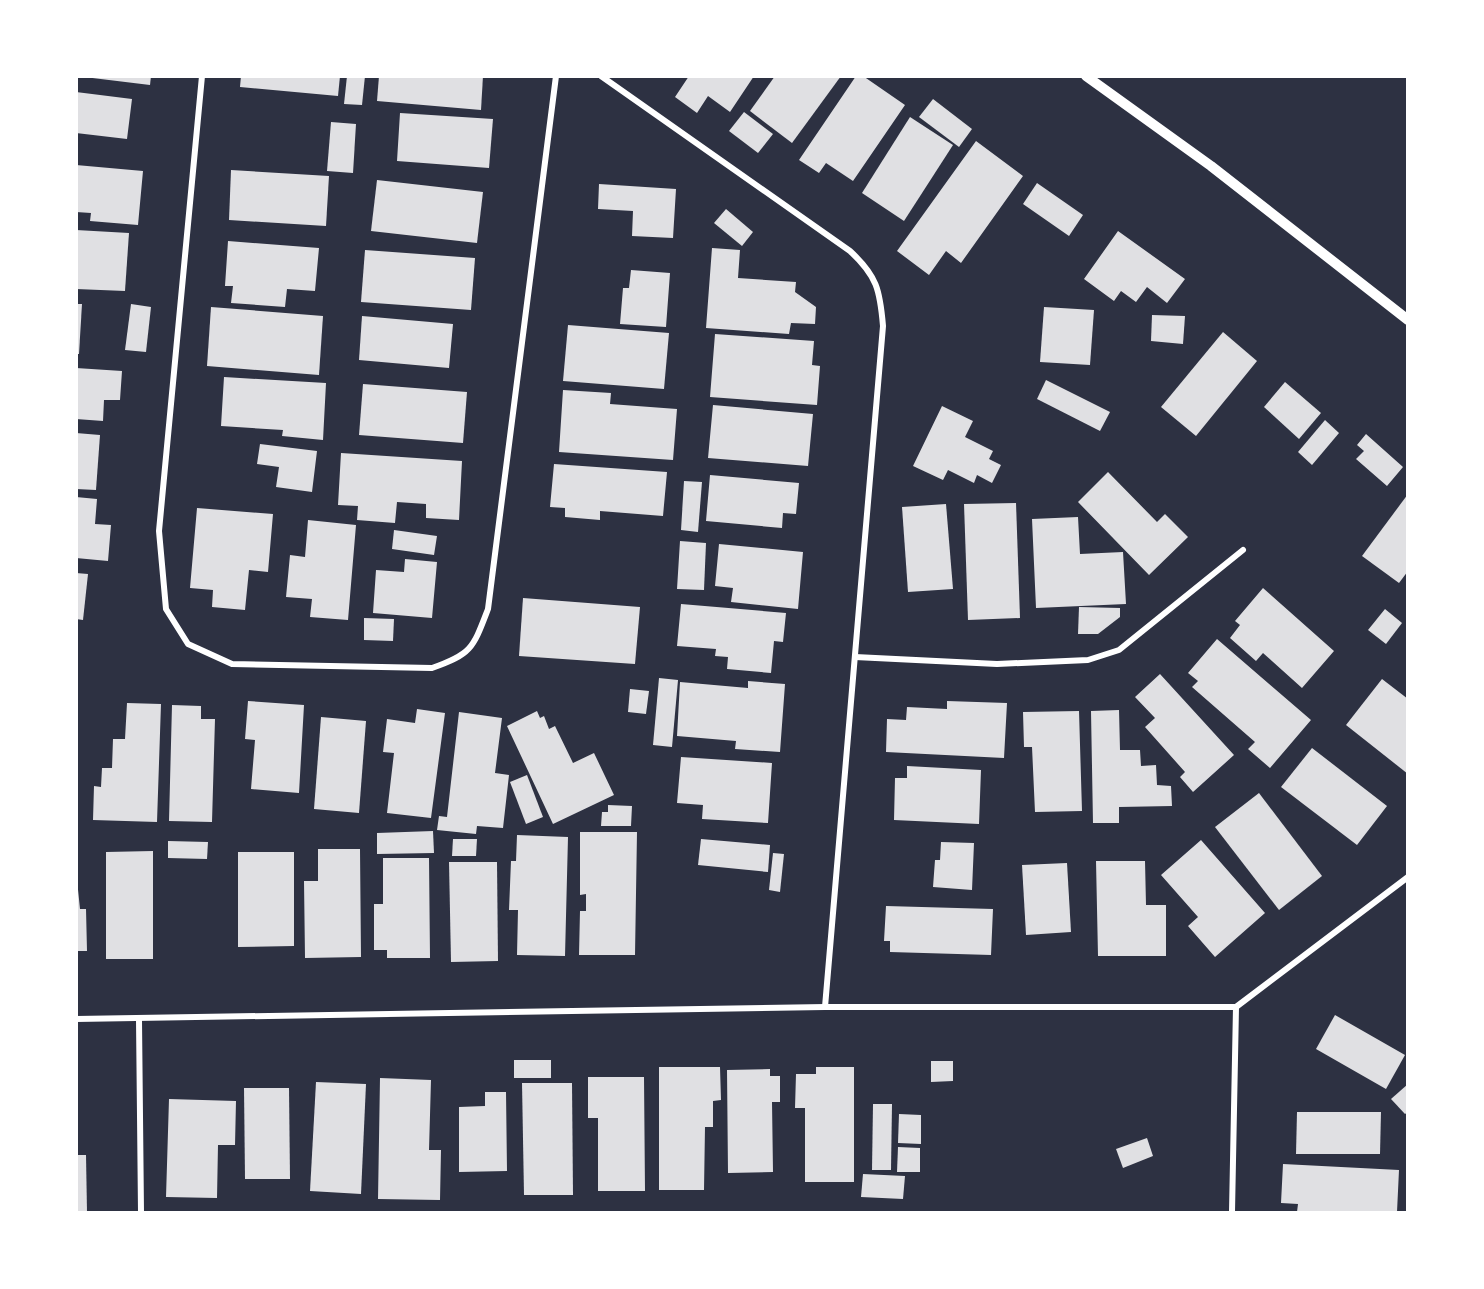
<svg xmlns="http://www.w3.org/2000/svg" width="1484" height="1289" font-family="'Noto Sans',sans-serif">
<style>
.building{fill:#e0e0e3}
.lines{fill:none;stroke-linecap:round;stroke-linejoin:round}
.minor{stroke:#fff;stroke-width:6}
.tertiary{stroke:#fff;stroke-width:10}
</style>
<rect width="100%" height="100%" fill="#2d3142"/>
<g class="building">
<polygon points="76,76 151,76 150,85"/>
<polygon points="241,76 340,76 338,96 240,87"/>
<polygon points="347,76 365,76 362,105 344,104"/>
<polygon points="379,76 483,76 481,110 377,101"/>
<polygon points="689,76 754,76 730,112 708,96 697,113 675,97"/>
<polygon points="775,76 841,76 792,143 750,111"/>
<polygon points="856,76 863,76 905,105 853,181 826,163 819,173 799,160"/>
<polygon points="76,92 132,99 127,139 76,133"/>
<polygon points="933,99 972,129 959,147 919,117"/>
<polygon points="744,112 773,134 758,153 729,131"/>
<polygon points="400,113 493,119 489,168 397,161"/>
<polygon points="910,117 953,145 904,221 862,193"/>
<polygon points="331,122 356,124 353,173 327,171"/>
<polygon points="976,141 1023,176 961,263 946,251 929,275 897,251"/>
<polygon points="76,165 143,171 138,225 90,221 91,213 76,212"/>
<polygon points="231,170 329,176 326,226 229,220"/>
<polygon points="377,180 483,192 477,243 371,231"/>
<polygon points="1037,183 1083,215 1069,236 1023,204"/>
<polygon points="599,184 676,189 673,238 632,236 633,211 598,209"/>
<polygon points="726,209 753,232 742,246 714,223"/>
<polygon points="76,230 129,233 125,291 76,289"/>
<polygon points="1118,231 1185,279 1167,303 1147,287 1136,302 1121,291 1114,301 1084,279"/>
<polygon points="228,241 319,248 315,291 287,289 285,307 231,303 233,286 225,286"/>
<polygon points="712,248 740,250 738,278 796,282 795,292 816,307 815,324 791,323 789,334 706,328"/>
<polygon points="365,250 475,258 471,310 361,302"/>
<polygon points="631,270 670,273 666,327 620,324 623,288 629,288"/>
<polygon points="76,304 82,304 79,354 76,354"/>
<polygon points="131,304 151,307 146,352 125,350"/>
<polygon points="211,307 323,316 319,375 207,366"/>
<polygon points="1044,307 1094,310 1090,365 1040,362"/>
<polygon points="1152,315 1185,316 1183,344 1151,341"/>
<polygon points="362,316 453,324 449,368 359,360"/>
<polygon points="568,325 669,333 664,389 563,381"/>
<polygon points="1223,332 1257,361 1196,436 1161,407"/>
<polygon points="715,334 814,341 812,365 820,366 817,405 710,397"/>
<polygon points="76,368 122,371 120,400 104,400 103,421 76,419"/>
<polygon points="224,377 326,383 323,440 282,436 283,430 221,426"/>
<polygon points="1046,380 1110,412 1100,431 1037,399"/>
<polygon points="1285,382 1321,413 1299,439 1264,407"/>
<polygon points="363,384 467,392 463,443 359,435"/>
<polygon points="563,390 611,393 610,404 677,409 673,460 559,452"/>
<polygon points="713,405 813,414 808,466 708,458"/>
<polygon points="942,406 973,421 965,437 993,451 989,459 1001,465 992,483 977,475 974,483 948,470 943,480 913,466"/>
<polygon points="1325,420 1339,433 1312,465 1298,452"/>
<polygon points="76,433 100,435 96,490 76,489"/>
<polygon points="1366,434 1403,467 1387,486 1356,459 1364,451 1357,445"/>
<polygon points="260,444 317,451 312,492 276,487 279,467 257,464"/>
<polygon points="341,453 462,461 459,520 426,518 426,504 397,502 395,523 357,520 358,506 338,505"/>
<polygon points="554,464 667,472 663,516 600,511 600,520 565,517 565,508 550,507"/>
<polygon points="1108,472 1157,522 1165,514 1188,537 1149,575 1078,502"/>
<polygon points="710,475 799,483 796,514 783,513 782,528 706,521"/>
<polygon points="684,481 702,482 698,532 681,530"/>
<polygon points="1408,494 1408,571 1399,583 1362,556"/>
<polygon points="76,497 97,499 95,524 111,525 108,561 76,558"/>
<polygon points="1016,503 1020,618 968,620 964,504"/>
<polygon points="946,504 953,589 908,592 902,507"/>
<polygon points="197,508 273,514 268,572 249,570 245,610 212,607 213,590 190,588"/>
<polygon points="1078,517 1080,554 1123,552 1126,604 1036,608 1032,519"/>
<polygon points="308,520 356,525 348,620 310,617 312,599 286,597 290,555 305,557"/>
<polygon points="394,530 437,536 434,555 392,549"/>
<polygon points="680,541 706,543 704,590 677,589"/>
<polygon points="719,544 803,552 798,609 731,602 733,588 715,586"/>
<polygon points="405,559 437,562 432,618 373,613 376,570 404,572"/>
<polygon points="76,573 88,574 83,620 76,619"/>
<polygon points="1263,588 1334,651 1302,688 1263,653 1256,661 1230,638 1240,625 1235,621"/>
<polygon points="523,598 640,607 635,664 519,656"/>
<polygon points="681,604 786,613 783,642 774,641 771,673 727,669 728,657 715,656 716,649 677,646"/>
<polygon points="1079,607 1120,608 1120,617 1098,634 1078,634"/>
<polygon points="1385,609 1402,623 1386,644 1368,630"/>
<polygon points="364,618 394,619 393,641 364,640"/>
<polygon points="1217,639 1311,720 1270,768 1248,749 1255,742 1192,687 1198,681 1188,673"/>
<polygon points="1160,674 1234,755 1193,792 1180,777 1185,772 1145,727 1155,718 1135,697"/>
<polygon points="659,678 678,680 672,747 653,745"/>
<polygon points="1382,679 1408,699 1408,774 1346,725"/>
<polygon points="748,681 785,684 780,752 735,749 736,741 677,736 680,682 748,688"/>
<polygon points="630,689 649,691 646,714 628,712"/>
<polygon points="248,701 304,705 299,793 251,789 255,740 245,739"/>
<polygon points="947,701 1007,703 1004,758 886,752 887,719 906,720 907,707 947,709"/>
<polygon points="127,703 161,704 157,822 93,820 94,786 101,787 102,768 112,768 113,739 125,739"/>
<polygon points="172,705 201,706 201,719 215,719 212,822 169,821"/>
<polygon points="417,709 445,713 431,818 387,813 394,753 383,752 387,719 415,723"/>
<polygon points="1119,710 1120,750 1140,750 1141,766 1156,765 1157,785 1171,786 1172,806 1119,807 1119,823 1093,823 1091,711"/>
<polygon points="537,711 540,718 544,716 549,729 555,726 573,763 594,753 614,795 553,824 507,726"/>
<polygon points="1079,711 1082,811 1035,812 1032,747 1024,747 1023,712"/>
<polygon points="459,712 502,718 495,773 509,775 503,828 477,826 476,834 437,830 439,816 447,817"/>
<polygon points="321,717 366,721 359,813 314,809"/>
<polygon points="1312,748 1387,806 1357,845 1281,787"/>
<polygon points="681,757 772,763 768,823 702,819 703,805 677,803"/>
<polygon points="907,766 981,770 979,824 894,820 895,778 907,778"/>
<polygon points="527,775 543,817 526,824 510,782"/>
<polygon points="1259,793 1322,876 1279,910 1215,827"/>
<polygon points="608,805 632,806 631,826 601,826 602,812 608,812"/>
<polygon points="433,831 434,853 377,854 377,833"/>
<polygon points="580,832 637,832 635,955 579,955 580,911 586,911 586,894 580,895"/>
<polygon points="517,835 568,837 565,956 517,955 518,910 509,910 511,861 516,861"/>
<polygon points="453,839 477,839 476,856 452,856"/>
<polygon points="701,839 770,845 768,872 698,865"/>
<polygon points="1201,840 1265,913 1215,957 1188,926 1198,917 1161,875"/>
<polygon points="168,841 208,842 207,859 168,858"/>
<polygon points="941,842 974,843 972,890 933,887 935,860 940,860"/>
<polygon points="318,849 360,849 361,957 305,958 304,881 318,881"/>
<polygon points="153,851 153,959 106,959 106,852"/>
<polygon points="238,852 294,852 294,946 238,947"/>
<polygon points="773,853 784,854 780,892 769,890"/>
<polygon points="383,858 429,858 430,958 387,958 387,950 374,950 374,904 383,904"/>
<polygon points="1096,861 1145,861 1146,905 1166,905 1166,956 1098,956"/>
<polygon points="449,862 497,862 498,961 451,962"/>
<polygon points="1067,863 1071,932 1026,935 1022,865"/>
<polygon points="76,870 80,909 86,909 87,951 76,951"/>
<polygon points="886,906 993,909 991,955 890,952 890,941 884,941"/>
<polygon points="1335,1015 1405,1055 1386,1089 1316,1049"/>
<rect x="514" y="1060" width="37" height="18"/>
<polygon points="931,1061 953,1061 953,1081 931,1082"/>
<polygon points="659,1067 720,1067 721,1100 713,1101 713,1127 705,1127 704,1190 659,1190"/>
<polygon points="816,1067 854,1067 854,1182 805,1182 805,1108 795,1108 796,1074 816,1074"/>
<polygon points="770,1069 770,1076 780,1076 780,1102 772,1102 773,1172 728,1173 727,1070"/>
<polygon points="588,1077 644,1077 645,1191 598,1191 598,1118 588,1118"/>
<polygon points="380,1078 431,1080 429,1150 441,1150 440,1200 378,1199"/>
<polygon points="316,1082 366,1084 361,1194 310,1191"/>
<polygon points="522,1083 572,1083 573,1195 524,1195"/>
<polygon points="1408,1084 1408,1112 1405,1114 1391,1099"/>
<polygon points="244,1088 289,1088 290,1179 245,1179"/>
<polygon points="485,1092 506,1092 507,1171 459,1172 459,1107 485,1106"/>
<polygon points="169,1099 236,1101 235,1145 218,1145 217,1198 166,1197"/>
<polygon points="873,1104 892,1104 891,1170 872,1170"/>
<polygon points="1297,1112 1381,1112 1380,1154 1296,1154"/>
<polygon points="899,1114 921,1115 921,1144 898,1143"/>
<polygon points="1147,1138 1153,1156 1123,1168 1116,1149"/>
<polygon points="898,1147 920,1148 920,1172 897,1172"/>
<polygon points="76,1155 86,1155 87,1212 76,1212"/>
<polygon points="1283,1164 1399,1170 1397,1212 1297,1212 1298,1204 1281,1203"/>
<polygon points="863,1174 905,1176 903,1199 861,1197"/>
</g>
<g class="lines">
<g class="minor">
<path d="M202,76L159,531L166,609L188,644L232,664L432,668C472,654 473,648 488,609L556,76"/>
<path d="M601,76L850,251C877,276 880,290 883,326L825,1007"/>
<polyline points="855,657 997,664 1088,660 1119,650 1243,550"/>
<polyline points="76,1019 825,1007 1236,1007 1408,877"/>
<polyline points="139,1020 141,1212"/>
<polyline points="1232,1212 1236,1007"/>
</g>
<polyline class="tertiary" points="1086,76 1211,166 1408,320"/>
</g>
<rect width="1484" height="1289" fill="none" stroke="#ffffff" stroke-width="156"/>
</svg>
